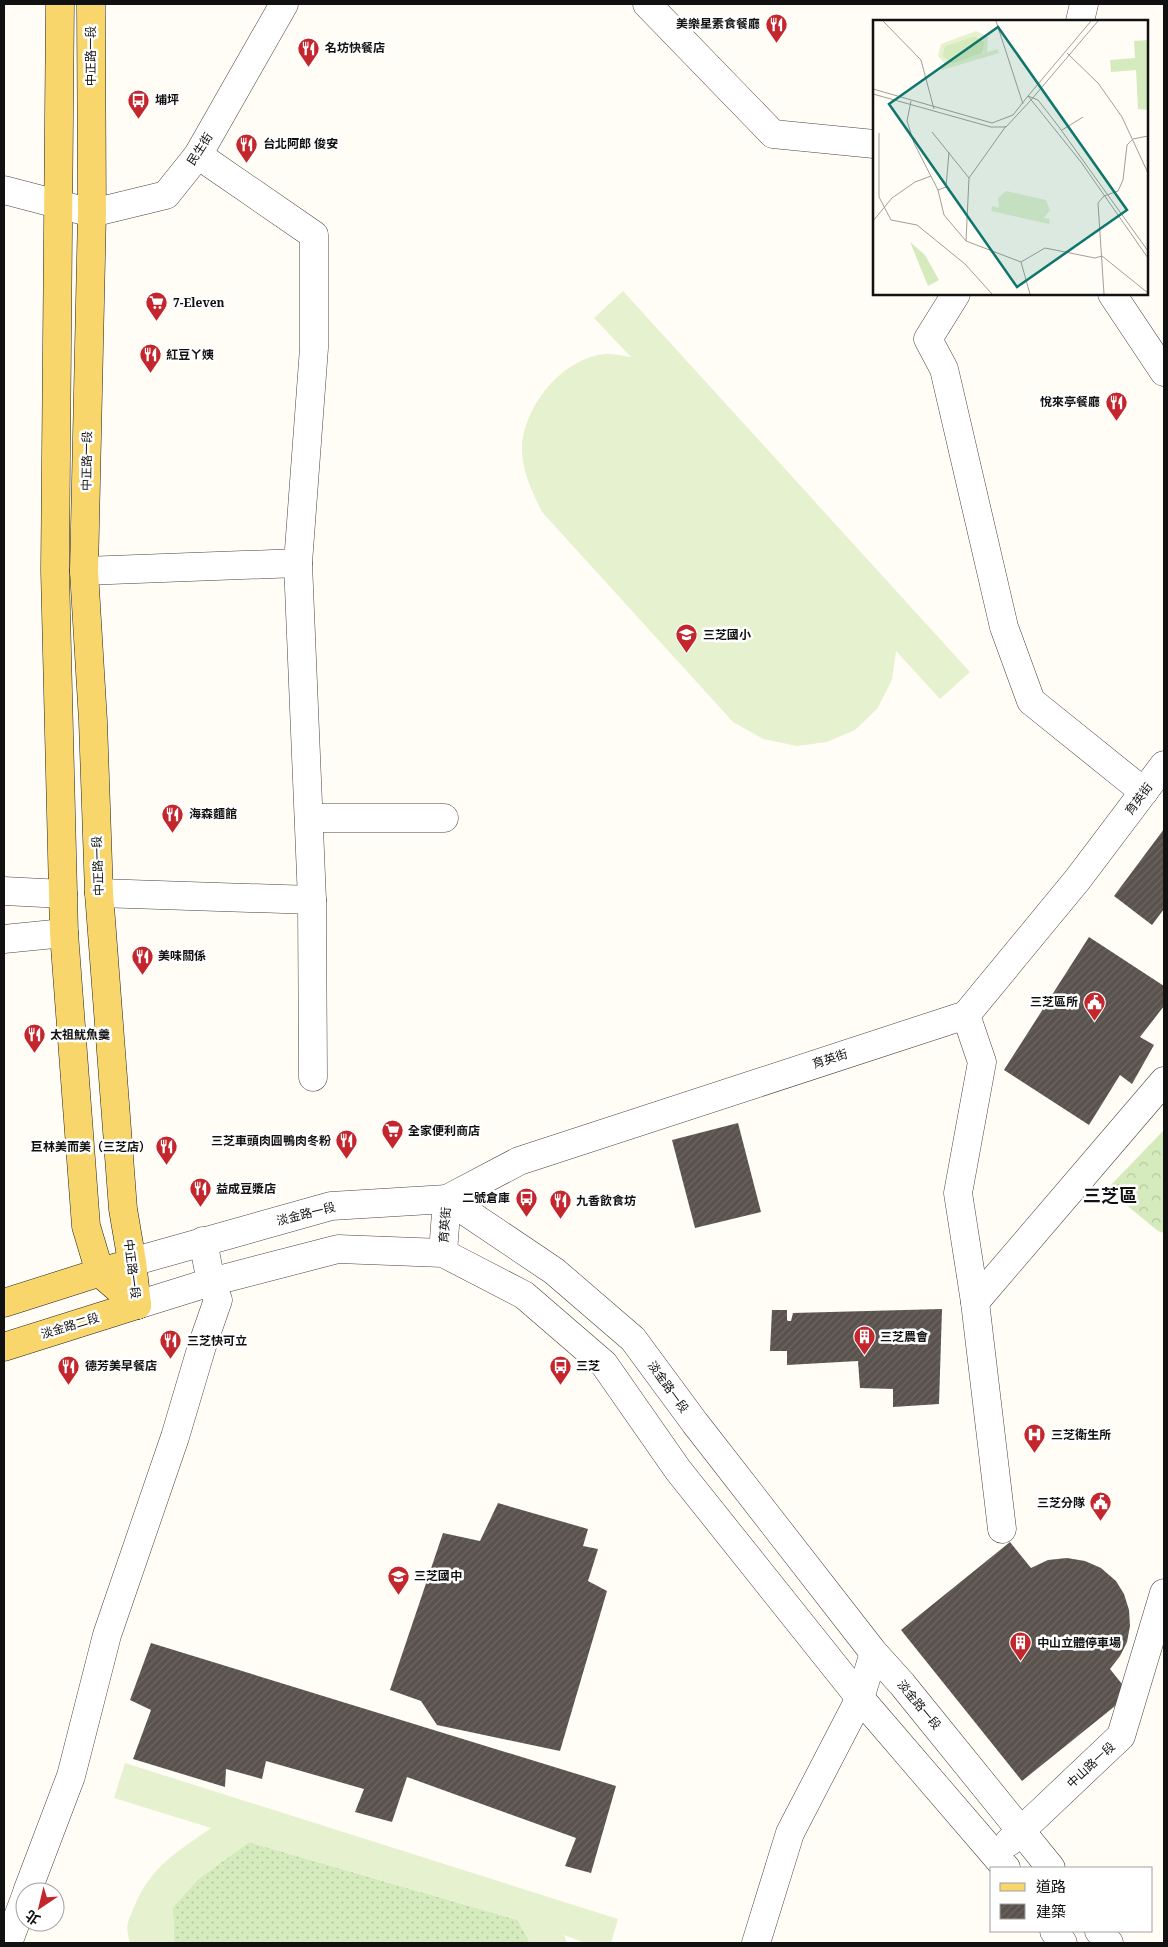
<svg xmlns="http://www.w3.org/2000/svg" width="1168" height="1947" font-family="'Noto Serif','Noto Sans TC',serif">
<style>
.grass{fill:url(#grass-dots)}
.park{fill:url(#park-crowns)}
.pitch{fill:#e6f2cf}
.building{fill:url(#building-hatch)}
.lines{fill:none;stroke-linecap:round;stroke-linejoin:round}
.minor-casing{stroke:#444;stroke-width:29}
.major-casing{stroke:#222;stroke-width:29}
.minor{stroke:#fff;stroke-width:28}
.major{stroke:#f9d66b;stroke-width:28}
.labels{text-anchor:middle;stroke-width:5;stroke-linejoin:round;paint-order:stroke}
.poi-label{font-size:12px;font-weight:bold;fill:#111;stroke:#fff;text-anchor:start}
.street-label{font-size:12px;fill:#111;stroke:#fff}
.district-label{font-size:18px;font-weight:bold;fill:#111;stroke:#fff}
.inset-road{fill:none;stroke:#a09f9a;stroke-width:1}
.view{fill:#0f766e;fill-opacity:0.15;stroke:#0f766e;stroke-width:2.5}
.inset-edge{fill:none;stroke:#111;stroke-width:2.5}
</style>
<defs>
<pattern id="grass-dots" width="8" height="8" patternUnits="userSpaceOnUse" patternTransform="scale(1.25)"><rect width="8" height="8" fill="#d5ebbd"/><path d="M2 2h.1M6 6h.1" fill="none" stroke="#b6c8a1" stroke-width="1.8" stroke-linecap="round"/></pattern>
<pattern id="park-crowns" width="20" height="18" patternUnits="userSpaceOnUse" patternTransform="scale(1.25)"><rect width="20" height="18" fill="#d5ebbd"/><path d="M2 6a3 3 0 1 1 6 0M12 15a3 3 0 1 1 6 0" fill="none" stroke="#b6c8a1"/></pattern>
<pattern id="building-hatch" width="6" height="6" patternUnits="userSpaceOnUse" patternTransform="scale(1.25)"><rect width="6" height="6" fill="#5a524d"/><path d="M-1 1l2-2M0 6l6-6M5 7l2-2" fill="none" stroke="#6d6662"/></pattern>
</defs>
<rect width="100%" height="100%" fill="#fffdf5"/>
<polygon class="grass" points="249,1842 518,1920 530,1943 174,1943 173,1907 198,1879"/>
<polygon class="park" points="1164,1130 1164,1233 1158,1231 1107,1189"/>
<g class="pitch">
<path d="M623,291L970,672L940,699L896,651L892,680L877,709L855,730L827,742L797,746L763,739L733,722L542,512C532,491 521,470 522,446C525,405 562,359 604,354C612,353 622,356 631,357L594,318Z"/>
<path d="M125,1763L618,1919L611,1943H585L564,1935L567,1943H530L518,1920L249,1842L198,1879L173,1907L174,1943H130C125,1925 127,1924 134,1907C151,1866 177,1852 211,1828L114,1798Z"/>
</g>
<g class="building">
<polygon points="1164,829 1164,909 1152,925 1114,896"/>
<polygon points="1089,937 1164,986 1164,1006 1140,1037 1154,1045 1132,1084 1120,1075 1089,1125 1004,1070"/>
<polygon points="738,1123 761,1212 695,1228 672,1140"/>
<polygon points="942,1309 939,1404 893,1407 893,1389 860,1388 858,1361 787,1365 787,1351 770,1351 772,1310 787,1310 787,1320 788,1321 791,1321 793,1313"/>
<polygon points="498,1503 588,1529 583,1546 598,1549 588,1581 607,1591 560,1751 437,1725 421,1701 390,1690 443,1533 480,1541"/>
<polygon points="1010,1542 1031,1568 1048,1560 1067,1558 1085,1561 1101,1568 1116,1581 1124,1594 1129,1610 1130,1626 1127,1642 1120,1656 1110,1669 1130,1694 1022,1781 901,1630"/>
<polygon points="151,1643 616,1786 591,1873 565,1866 576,1838 407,1777 392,1822 355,1812 364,1789 266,1761 262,1779 226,1769 225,1787 133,1759 151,1710 130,1700"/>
</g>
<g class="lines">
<defs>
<g id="minor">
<polyline points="647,4 773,134 874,144"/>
<polyline points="1080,21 1084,4"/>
<polyline points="4,190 92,213 166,195 198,155 284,4"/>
<polyline points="956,294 928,339 944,369 1004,627 1031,701 1144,792"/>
<polyline points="1112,294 1164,372"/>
<polyline points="84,571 298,563"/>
<polyline points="309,818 444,818"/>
<polyline points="4,891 63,894"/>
<polyline points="99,893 312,900 298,563 314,348 314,235 198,155"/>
<polyline points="312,900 313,1077"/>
<polyline points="4,939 64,933"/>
<polyline points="966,1015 982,1062 958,1193 975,1302 1002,1529"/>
<polyline points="443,1253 447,1199 519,1161 966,1015 1078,879 1164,765"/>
<polyline points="132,1262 331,1206 447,1199 554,1271 633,1339 695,1423 874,1653 902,1684 1051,1868"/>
<polyline points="975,1302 1164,1081"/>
<polyline points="137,1305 211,1282 338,1249 443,1253 524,1295 604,1364 678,1470 860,1698 1006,1868"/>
<polyline points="1009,1842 1121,1736 1164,1593"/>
<polyline points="27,1892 71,1776 107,1635 175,1437 202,1346 218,1300 211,1282 203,1241"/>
<polyline points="1054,1931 1063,1943"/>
<polyline points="1099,1931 1109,1943"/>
<polyline points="8,1943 25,1898"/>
<polyline points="756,1943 790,1833 860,1698 874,1653"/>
</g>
<g id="major">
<polyline points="60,4 55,571 64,933 86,1226 100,1273 137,1305"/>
<polyline points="91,4 92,213 84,571 93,721 99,893 123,1209 132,1262 137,1305"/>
<polyline points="4,1303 117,1267"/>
<polyline points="4,1347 137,1305"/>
</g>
</defs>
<use href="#minor" class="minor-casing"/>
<use href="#major" class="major-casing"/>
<use href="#minor" class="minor"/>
<use href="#major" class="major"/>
</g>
<defs>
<symbol id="restaurant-pin" viewBox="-11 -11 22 30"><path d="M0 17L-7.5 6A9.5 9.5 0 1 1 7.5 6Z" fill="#c4262e" stroke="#fff"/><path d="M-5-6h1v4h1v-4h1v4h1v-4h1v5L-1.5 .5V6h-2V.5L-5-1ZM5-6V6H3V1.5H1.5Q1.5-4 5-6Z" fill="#fff"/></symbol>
<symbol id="bus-pin" viewBox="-11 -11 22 30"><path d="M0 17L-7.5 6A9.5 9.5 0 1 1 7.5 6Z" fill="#c4262e" stroke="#fff"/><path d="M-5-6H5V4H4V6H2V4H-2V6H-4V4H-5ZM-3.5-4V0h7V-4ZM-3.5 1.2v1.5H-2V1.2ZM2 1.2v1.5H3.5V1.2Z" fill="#fff"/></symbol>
<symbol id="supermarket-pin" viewBox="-11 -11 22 30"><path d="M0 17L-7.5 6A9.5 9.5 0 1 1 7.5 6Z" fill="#c4262e" stroke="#fff"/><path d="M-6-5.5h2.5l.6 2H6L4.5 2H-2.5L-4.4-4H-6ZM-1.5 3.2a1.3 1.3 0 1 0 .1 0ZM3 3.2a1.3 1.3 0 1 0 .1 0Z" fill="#fff"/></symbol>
<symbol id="school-pin" viewBox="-11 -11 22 30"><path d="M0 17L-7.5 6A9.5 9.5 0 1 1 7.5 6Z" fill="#c4262e" stroke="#fff"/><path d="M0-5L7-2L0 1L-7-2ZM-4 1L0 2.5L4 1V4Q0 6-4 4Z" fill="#fff"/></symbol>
<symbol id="civic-pin" viewBox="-11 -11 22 30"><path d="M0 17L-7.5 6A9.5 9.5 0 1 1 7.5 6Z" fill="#c4262e" stroke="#fff"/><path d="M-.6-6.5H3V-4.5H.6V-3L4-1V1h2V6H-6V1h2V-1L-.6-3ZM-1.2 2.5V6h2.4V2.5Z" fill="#fff"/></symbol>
<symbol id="building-pin" viewBox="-11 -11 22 30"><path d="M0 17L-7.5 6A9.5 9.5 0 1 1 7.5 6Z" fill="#c4262e" stroke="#fff"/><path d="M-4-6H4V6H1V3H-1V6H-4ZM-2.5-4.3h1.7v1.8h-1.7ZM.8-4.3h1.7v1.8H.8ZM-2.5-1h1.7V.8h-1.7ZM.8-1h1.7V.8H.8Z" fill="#fff"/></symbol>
<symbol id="hospital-pin" viewBox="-11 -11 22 30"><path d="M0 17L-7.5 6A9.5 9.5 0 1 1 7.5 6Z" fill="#c4262e" stroke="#fff"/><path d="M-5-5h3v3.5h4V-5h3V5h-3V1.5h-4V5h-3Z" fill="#fff"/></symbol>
</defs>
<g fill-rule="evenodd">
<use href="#restaurant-pin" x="764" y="12" width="25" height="34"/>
<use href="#restaurant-pin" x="296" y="36" width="25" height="34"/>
<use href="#bus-pin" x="126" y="88" width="25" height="34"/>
<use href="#restaurant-pin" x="234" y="132" width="25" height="34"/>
<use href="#supermarket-pin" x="144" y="290" width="25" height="34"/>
<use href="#restaurant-pin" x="138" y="342" width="25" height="34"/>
<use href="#restaurant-pin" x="1104" y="390" width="25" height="34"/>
<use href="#school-pin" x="674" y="622" width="25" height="34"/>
<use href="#restaurant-pin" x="160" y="802" width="25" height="34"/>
<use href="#restaurant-pin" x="130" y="944" width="25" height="34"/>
<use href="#civic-pin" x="1082" y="990" width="25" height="34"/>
<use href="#restaurant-pin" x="22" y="1022" width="25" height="34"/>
<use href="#supermarket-pin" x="380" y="1118" width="25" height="34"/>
<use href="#restaurant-pin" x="334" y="1128" width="25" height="34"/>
<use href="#restaurant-pin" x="154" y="1134" width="25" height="34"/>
<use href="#restaurant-pin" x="188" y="1176" width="25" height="34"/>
<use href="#bus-pin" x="514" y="1186" width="25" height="34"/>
<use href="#restaurant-pin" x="548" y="1188" width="25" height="34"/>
<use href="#building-pin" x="852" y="1324" width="25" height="34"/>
<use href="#restaurant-pin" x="158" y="1328" width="25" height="34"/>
<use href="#restaurant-pin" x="56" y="1354" width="25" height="34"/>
<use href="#bus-pin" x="548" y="1354" width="25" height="34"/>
<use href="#hospital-pin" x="1022" y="1422" width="25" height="34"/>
<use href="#civic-pin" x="1088" y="1490" width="25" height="34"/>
<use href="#school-pin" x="386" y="1564" width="25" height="34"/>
<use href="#building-pin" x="1008" y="1630" width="25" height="34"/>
</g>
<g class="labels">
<g class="poi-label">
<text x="760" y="28" text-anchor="end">美樂星素食餐廳</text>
<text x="325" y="52">名坊快餐店</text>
<text x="155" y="104">埔坪</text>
<text x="263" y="148">台北阿郎 俊安</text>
<text x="173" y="307">7-Eleven</text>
<text x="166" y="359">紅豆ㄚ姨</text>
<text x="1100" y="406" text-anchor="end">悅來亭餐廳</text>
<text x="703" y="639">三芝國小</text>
<text x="189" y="818">海森麵館</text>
<text x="158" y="960">美味關係</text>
<text x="1078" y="1006" text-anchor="end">三芝區所</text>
<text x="50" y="1039">太祖魷魚羹</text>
<text x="408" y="1135">全家便利商店</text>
<text x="331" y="1145" text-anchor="end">三芝車頭肉圓鴨肉冬粉</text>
<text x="151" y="1151" text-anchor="end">巨林美而美（三芝店）</text>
<text x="216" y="1193">益成豆漿店</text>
<text x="510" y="1202" text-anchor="end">二號倉庫</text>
<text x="576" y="1205">九香飲食坊</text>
<text x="880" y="1341">三芝農會</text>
<text x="187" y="1345">三芝快可立</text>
<text x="85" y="1370">德芳美早餐店</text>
<text x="576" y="1370">三芝</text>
<text x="1051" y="1439">三芝衛生所</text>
<text x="1085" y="1507" text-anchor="end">三芝分隊</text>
<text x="414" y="1580">三芝國中</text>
<text x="1037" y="1647">中山立體停車場</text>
</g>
<g class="street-label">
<text transform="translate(91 56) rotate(-90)" y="4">中正路一段</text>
<text transform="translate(200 149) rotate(-57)" y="4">民生街</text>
<text transform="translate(87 461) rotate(-89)" y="4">中正路一段</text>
<text transform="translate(1139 799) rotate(-53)" y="4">育英街</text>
<text transform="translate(98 866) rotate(-92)" y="4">中正路一段</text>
<text transform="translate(830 1059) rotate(-18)" y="4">育英街</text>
<text transform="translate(306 1214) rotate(-14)" y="4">淡金路一段</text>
<text transform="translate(445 1225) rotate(-86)" y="4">育英街</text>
<text transform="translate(132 1269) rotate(83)" y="4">中正路一段</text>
<text transform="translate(70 1326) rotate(-17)" y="4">淡金路二段</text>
<text transform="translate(668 1387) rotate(54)" y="4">淡金路一段</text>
<text transform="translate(919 1705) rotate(50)" y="4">淡金路一段</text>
<text transform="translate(1091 1765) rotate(-43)" y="4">中山路一段</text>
</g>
<g class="district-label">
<text x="1110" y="1202">三芝區</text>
</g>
</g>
<g transform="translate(873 20)">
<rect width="275" height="275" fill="#fffdf5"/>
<path d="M101,16L112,22L109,33L79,44L69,36L72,26Z" fill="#d5ebbd"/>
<path d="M275,20V90L265,89L263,50L238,52L237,40L262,38L261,21ZM37,222L52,235L66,260L55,266Z" fill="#d5ebbd"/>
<path d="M103,11L115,17L114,32L125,29L126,33L69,50L68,47L73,45L65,36L68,24ZM101,16L112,22L109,33L79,44L69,36L72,26ZM133,171L173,180L177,190L171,198L177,199L176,204L118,191L119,186L126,188L125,178Z" fill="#e6f2cf" fill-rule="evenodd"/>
<path class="inset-road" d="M10,1L48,40L61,89M123,1L150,84M194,33L225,63L249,97L275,153M0,69L119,103L140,95L155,76M0,74L118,107H133L158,80M155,76L208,142L275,238M155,76L165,80L186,107L275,231M155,76L218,1M158,80L225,1M38,81L34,101L41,123L65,170L71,195L93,221L148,242L157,274M189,110L210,97M59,112L96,158M6,113V177L18,200L44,205L92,244L119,274M65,170L73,167L76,132M0,201L19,178L42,162L58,156M93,221L96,158L133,106M229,236L275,273M148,242L172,228L222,238L229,236M231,274L225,183L231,176L245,171L250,160L254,125L260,119L275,116"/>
<path class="view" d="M125,7L254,190L144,267L16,84Z"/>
<rect width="275" height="275" class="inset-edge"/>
</g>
<rect width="1168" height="1947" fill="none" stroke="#111111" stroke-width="10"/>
<rect x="990" y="1867" width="162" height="65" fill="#ffffff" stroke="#a0a0a0"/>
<rect x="1000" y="1883" width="25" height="8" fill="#f9d66b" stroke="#a0a0a0"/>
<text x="1036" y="1892" font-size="15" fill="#111111">道路</text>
<rect x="1000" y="1904" width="25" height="15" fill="url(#building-hatch)" stroke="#a0a0a0"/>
<text x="1036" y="1917" font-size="15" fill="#111111">建築</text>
<g transform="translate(40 1907) rotate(215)"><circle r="24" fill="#ffffff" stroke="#a0a0a0"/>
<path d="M0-4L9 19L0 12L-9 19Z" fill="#c4262e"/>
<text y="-8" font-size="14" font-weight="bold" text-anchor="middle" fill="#111111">北</text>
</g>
</svg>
